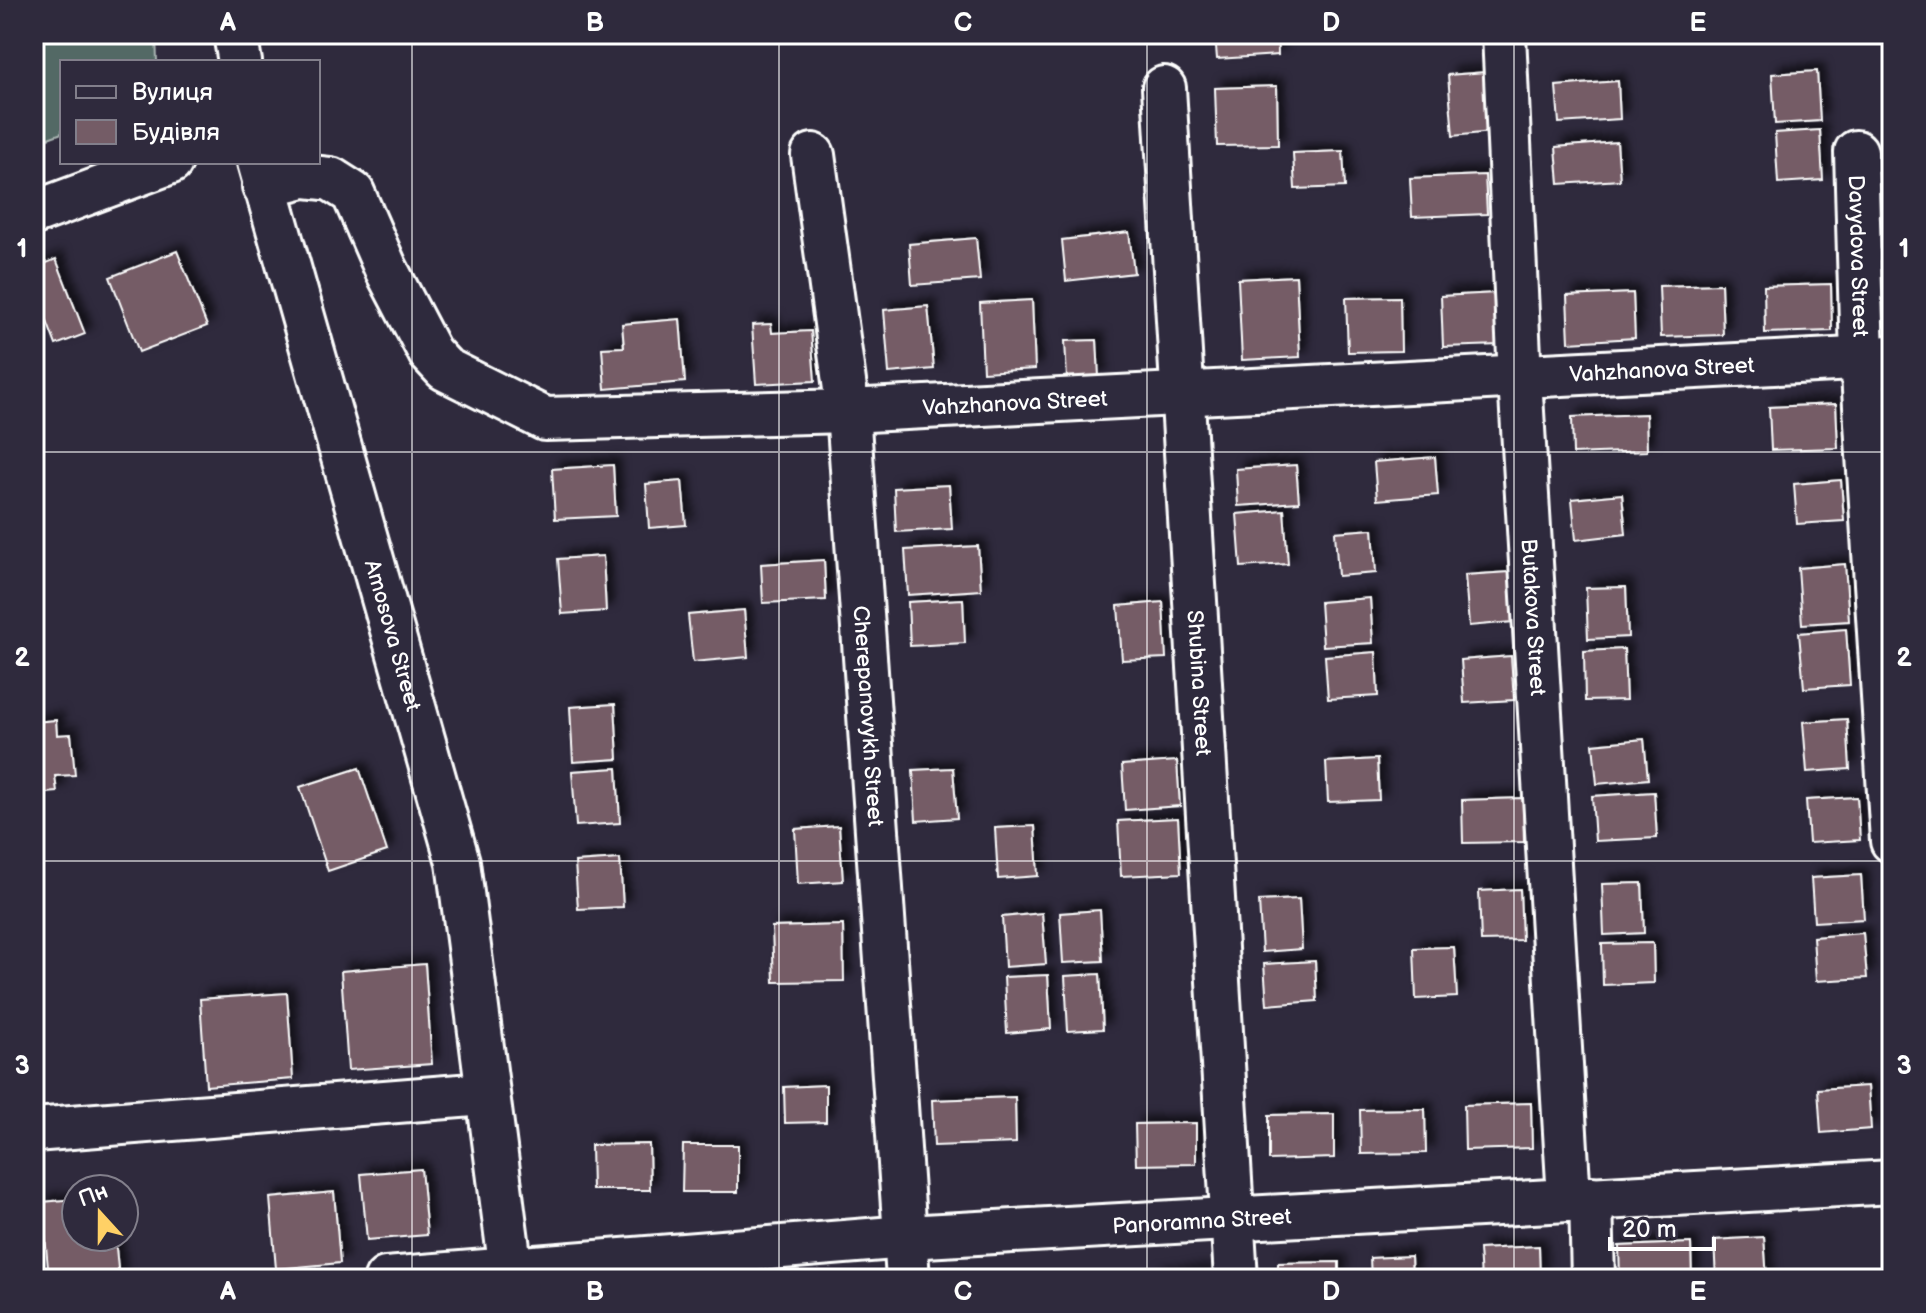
<svg xmlns="http://www.w3.org/2000/svg" width="1926" height="1313" font-family="'Balsamiq Sans',sans-serif">
<style>
.green{fill:#536965;stroke:#a9b4b2;stroke-width:2}
.building{fill:#745c66;stroke:#fff;stroke-width:2;filter:url(#shadow)}
.lines{fill:none;stroke-linecap:round;stroke-linejoin:round}
.minor-casing{stroke:#fff;stroke-width:48}
.minor{stroke:#2f2a3d;stroke-width:42}
.grid{fill:none;stroke:#fff;stroke-width:2;stroke-opacity:0.55}
.labels{text-anchor:middle;stroke-width:6;stroke-linejoin:round;paint-order:stroke}
.street-label{font-size:22px;fill:#fff;stroke:#2f2a3d}
.neatline{fill:none;stroke:#fff;stroke-width:3}
.grid-label{font-size:26px;text-anchor:middle;font-weight:bold;fill:#fff}
</style>
<defs>
<filter id="shadow"><feDropShadow dx="7" dy="-7" stdDeviation="4" flood-color="#0009"/></filter>
</defs>
<rect width="100%" height="100%" fill="#2f2a3d"/>
<filter id="ink" filterUnits="userSpaceOnUse"><feTurbulence type="fractalNoise" baseFrequency=".0125" numOctaves="2"/><feDisplacementMap in="SourceGraphic" scale="16" xChannelSelector="R" yChannelSelector="G"/><feConvolveMatrix kernelMatrix="1 2 1 2 8 2 1 2 1" color-interpolation-filters="sRGB"/></filter>
<g filter="url(#ink)">
<polygon class="green" points="34,34 156,34 157,62 62,62 62,133 34,143"/>
<g class="building">
<polygon points="1215,34 1277,34 1278,55 1217,59"/>
<polygon points="1817,71 1820,121 1775,124 1772,74"/>
<polygon points="1486,72 1491,132 1453,136 1448,75"/>
<polygon points="1618,81 1620,119 1559,123 1556,86"/>
<polygon points="1277,86 1278,145 1217,146 1215,88"/>
<polygon points="1892,123 1892,173 1891,173 1888,124"/>
<polygon points="1820,130 1823,180 1778,183 1775,133"/>
<polygon points="1617,142 1620,180 1559,184 1556,147"/>
<polygon points="1343,151 1345,187 1295,189 1293,153"/>
<polygon points="1485,175 1487,214 1412,217 1410,178"/>
<polygon points="1129,232 1134,273 1066,281 1062,240"/>
<polygon points="976,238 980,280 912,285 909,244"/>
<polygon points="177,251 207,326 139,352 110,277"/>
<polygon points="56,259 85,334 56,345 34,287 34,268"/>
<polygon points="1296,276 1300,357 1242,360 1238,279"/>
<polygon points="1721,284 1723,335 1661,337 1659,286"/>
<polygon points="1831,284 1832,331 1765,333 1764,286"/>
<polygon points="1497,293 1500,345 1443,347 1441,296"/>
<polygon points="1633,293 1635,338 1569,342 1567,296"/>
<polygon points="1400,297 1401,351 1348,352 1346,298"/>
<polygon points="1032,300 1035,369 983,372 980,303"/>
<polygon points="928,306 934,369 889,373 884,310"/>
<polygon points="680,319 685,382 605,389 602,348 624,347 622,324"/>
<polygon points="771,324 772,333 811,331 815,381 756,384 752,325"/>
<polygon points="1097,340 1099,377 1067,379 1065,341"/>
<polygon points="1836,404 1838,448 1771,450 1769,407"/>
<polygon points="1646,414 1647,451 1573,454 1572,417"/>
<polygon points="1435,457 1438,495 1377,500 1374,462"/>
<polygon points="613,465 616,516 555,519 552,469"/>
<polygon points="1296,465 1299,502 1238,506 1236,469"/>
<polygon points="1841,480 1844,521 1797,524 1794,484"/>
<polygon points="682,481 686,525 649,528 646,484"/>
<polygon points="949,485 952,529 896,532 894,488"/>
<polygon points="1622,494 1626,534 1576,540 1572,499"/>
<polygon points="1284,510 1288,564 1241,567 1237,514"/>
<polygon points="1373,529 1376,573 1338,576 1335,532"/>
<polygon points="978,546 981,590 908,595 905,550"/>
<polygon points="603,556 606,611 562,614 558,559"/>
<polygon points="824,560 826,600 763,603 761,564"/>
<polygon points="1845,564 1849,621 1802,624 1798,568"/>
<polygon points="1509,572 1513,622 1469,626 1465,575"/>
<polygon points="1626,587 1628,637 1588,639 1586,588"/>
<polygon points="1370,598 1373,643 1323,646 1320,602"/>
<polygon points="963,599 965,643 910,646 908,602"/>
<polygon points="1163,602 1166,658 1122,660 1118,606"/>
<polygon points="744,610 748,657 693,662 688,615"/>
<polygon points="1846,629 1850,685 1804,688 1799,633"/>
<polygon points="1624,649 1626,700 1585,701 1584,651"/>
<polygon points="1376,652 1378,696 1328,699 1325,656"/>
<polygon points="1511,656 1514,700 1464,703 1461,660"/>
<polygon points="615,704 618,759 573,762 570,707"/>
<polygon points="1847,719 1850,769 1807,772 1803,722"/>
<polygon points="56,720 57,735 71,734 75,775 55,776 57,792 34,794 34,722"/>
<polygon points="1644,739 1648,779 1597,784 1593,744"/>
<polygon points="1377,759 1379,800 1328,802 1326,762"/>
<polygon points="1177,761 1180,806 1125,810 1122,765"/>
<polygon points="359,768 387,851 328,871 300,787"/>
<polygon points="617,768 620,823 576,826 572,771"/>
<polygon points="953,768 957,818 916,821 913,770"/>
<polygon points="1654,792 1657,838 1595,841 1592,796"/>
<polygon points="1857,797 1860,840 1809,843 1806,800"/>
<polygon points="1523,798 1524,842 1463,843 1462,800"/>
<polygon points="1178,818 1181,873 1121,876 1118,821"/>
<polygon points="839,826 843,881 798,884 795,829"/>
<polygon points="1035,826 1038,876 998,879 995,828"/>
<polygon points="620,859 623,907 578,909 575,862"/>
<polygon points="1861,875 1864,919 1814,922 1811,878"/>
<polygon points="1642,883 1644,933 1604,935 1602,884"/>
<polygon points="1520,889 1522,940 1481,941 1479,891"/>
<polygon points="1299,899 1302,949 1262,952 1259,901"/>
<polygon points="1100,910 1103,961 1063,963 1060,913"/>
<polygon points="1042,913 1046,964 1005,967 1002,917"/>
<polygon points="843,925 844,981 774,982 772,927"/>
<polygon points="1863,933 1867,978 1816,981 1813,937"/>
<polygon points="1653,943 1654,983 1603,985 1602,944"/>
<polygon points="1454,947 1457,997 1416,999 1414,948"/>
<polygon points="1315,961 1317,1001 1267,1005 1264,964"/>
<polygon points="425,964 432,1064 348,1070 341,971"/>
<polygon points="1100,974 1103,1029 1068,1031 1065,976"/>
<polygon points="1048,975 1051,1029 1007,1033 1004,977"/>
<polygon points="287,993 293,1079 206,1086 200,999"/>
<polygon points="826,1085 826,1122 785,1123 784,1087"/>
<polygon points="1868,1086 1871,1129 1821,1133 1818,1089"/>
<polygon points="1015,1097 1016,1143 934,1146 932,1100"/>
<polygon points="1531,1103 1532,1148 1465,1150 1464,1105"/>
<polygon points="1425,1109 1426,1153 1361,1154 1360,1110"/>
<polygon points="1334,1114 1334,1158 1269,1160 1269,1115"/>
<polygon points="1196,1123 1196,1164 1136,1165 1135,1124"/>
<polygon points="649,1144 650,1190 592,1190 591,1145"/>
<polygon points="683,1145 738,1145 738,1192 682,1192"/>
<polygon points="421,1169 427,1235 367,1240 361,1174"/>
<polygon points="334,1192 340,1263 276,1269 270,1198"/>
<polygon points="76,1199 76,1237 115,1237 119,1279 49,1279 42,1202"/>
<polygon points="1764,1237 1767,1279 1716,1279 1714,1240"/>
<polygon points="1691,1243 1692,1279 1620,1279 1619,1246"/>
<polygon points="1539,1246 1540,1279 1481,1279 1479,1249"/>
<polygon points="1411,1256 1412,1279 1371,1279 1370,1258"/>
<polygon points="1339,1262 1339,1279 1278,1279 1278,1263"/>
<polygon points="1207,1273 1207,1279 1155,1279 1155,1274"/>
</g>
<g class="lines">
<defs>
<g id="minor">
<polyline points="235,34 240,62"/>
<path id="s1" d="M1504,34L1520,378L1569,1199"/>
<path id="s2" d="M1164,88L1236,1279"/>
<path id="s3" d="M1856,152L1862,358L1892,841"/>
<path id="s4" d="M813,155L848,411L908,1279"/>
<path id="s5" d="M259,162L458,862L512,1279"/>
<path id="s6" d="M264,186L304,176L331,179L353,193L386,269L430,353L445,369L545,419L848,411L1892,357"/>
<polyline points="34,213 171,162"/>
<polyline points="34,1130 485,1094"/>
<polyline points="1591,1198 1593,1279"/>
<path id="s7" d="M386,1279L906,1237L1892,1182"/>
</g>
</defs>
<use href="#minor" class="minor-casing"/>
<use href="#minor" class="minor"/>
</g>
</g>
<path class="grid" d="M412,34V1279M779,34V1279M1147,34V1279M1514,34V1279M34,452H1892M34,861H1892"/>
<g class="labels">
<g class="street-label">
<text dy="8" stroke="none"><textPath href="#s3" startOffset="104">Davydova Street</textPath></text>
<text dy="8" stroke="none"><textPath href="#s6" startOffset="1524">Vahzhanova Street</textPath></text>
<text dy="8" stroke="none"><textPath href="#s6" startOffset="876">Vahzhanova Street</textPath></text>
<text dy="8" stroke="none"><textPath href="#s1" startOffset="584">Butakova Street</textPath></text>
<text dy="8" stroke="none"><textPath href="#s5" startOffset="492">Amosova Street</textPath></text>
<text dy="8" stroke="none"><textPath href="#s2" startOffset="596">Shubina Street</textPath></text>
<text dy="8" stroke="none"><textPath href="#s4" startOffset="564">Cherepanovykh Street</textPath></text>
<text dy="8" stroke="none"><textPath href="#s7" startOffset="818">Panoramna Street</textPath></text>
</g>
</g>
<rect width="1926" height="1313" fill="none" stroke="#2f2a3d" stroke-width="88"/>
<rect x="60" y="60" width="260" height="104" fill="#2f2a3d" stroke="#827f8b" stroke-width="2"/>
<rect x="76" y="86" width="40" height="12" fill="#2f2a3d" stroke="#827f8b" stroke-width="2"/>
<text x="132" y="100" font-size="24" fill="#ffffff">Вулиця</text>
<rect x="76" y="120" width="40" height="24" fill="#745c66" stroke="#827f8b" stroke-width="2"/>
<text x="132" y="140" font-size="24" fill="#ffffff">Будівля</text>
<g transform="translate(100 1213) rotate(339)"><circle r="38" fill="#2f2a3d" stroke="#827f8b" stroke-width="2"/>
<path d="M0-6L14 30L0 20L-14 30Z" fill="#ffd166"/>
<text y="-12" font-size="22" font-weight="bold" text-anchor="middle" fill="#ffffff">Пн</text>
</g>
<path d="M1610 1237v12h104v-12" fill="none" stroke="#ffffff" stroke-width="4"/>
<text x="1622" y="1237" font-size="24" fill="#ffffff" stroke="#2f2a3d" stroke-width="6" paint-order="stroke">20 m</text>
<rect x="44" y="44" width="1838" height="1225" class="neatline"/>
<g class="grid-label">
<text x="228" y="31">A</text>
<text x="595" y="31">B</text>
<text x="963" y="31">C</text>
<text x="1331" y="31">D</text>
<text x="1698" y="31">E</text>
<text x="22" y="257">1</text>
<text x="1904" y="257">1</text>
<text x="22" y="666">2</text>
<text x="1904" y="666">2</text>
<text x="22" y="1074">3</text>
<text x="1904" y="1074">3</text>
<text x="228" y="1300">A</text>
<text x="595" y="1300">B</text>
<text x="963" y="1300">C</text>
<text x="1331" y="1300">D</text>
<text x="1698" y="1300">E</text>
</g>
</svg>
